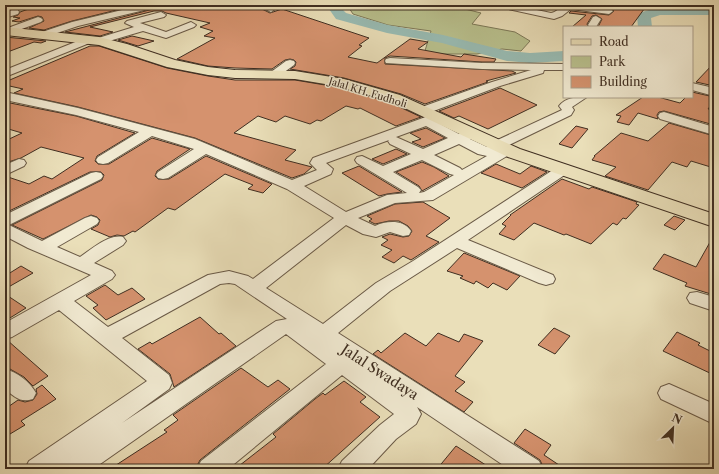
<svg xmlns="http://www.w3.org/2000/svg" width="719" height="474" font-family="'Libre Caslon Text',serif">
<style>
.green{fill:#b9c18e;stroke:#7c7858}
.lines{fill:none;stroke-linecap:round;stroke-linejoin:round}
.river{fill:#98bcb4;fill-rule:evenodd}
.building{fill:#d5926e;stroke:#3f2e21}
.minor-casing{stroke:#6a5a47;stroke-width:2}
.major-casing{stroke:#3f2e21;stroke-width:2}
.minor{fill:#f1ead2;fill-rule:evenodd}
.major{fill:#eadfb9;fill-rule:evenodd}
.labels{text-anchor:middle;stroke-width:3;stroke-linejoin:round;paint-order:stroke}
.far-street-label{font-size:10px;fill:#3f2e21;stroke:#f1ead2}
.near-street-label{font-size:14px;fill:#3f2e21;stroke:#f1ead2}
</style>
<rect width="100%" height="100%" fill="#eadfb9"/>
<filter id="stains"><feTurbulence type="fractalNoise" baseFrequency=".005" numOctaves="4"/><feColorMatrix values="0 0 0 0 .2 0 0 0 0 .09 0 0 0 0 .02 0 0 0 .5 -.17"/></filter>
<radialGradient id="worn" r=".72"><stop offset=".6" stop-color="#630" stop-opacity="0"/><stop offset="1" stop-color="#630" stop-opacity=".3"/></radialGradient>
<polygon class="green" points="347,5 449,5 481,13 472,24 515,32 530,41 521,51 502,49 477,54 424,54 431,31 388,25 353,14"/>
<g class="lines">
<g class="river">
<polygon points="331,5 343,5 342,9 346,13 388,25 443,35 507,51 530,53 564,51 564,61 530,63 507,61 442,43 387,33 336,19 329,9"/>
<polygon points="659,7 714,7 714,15 660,15 651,18 652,27 638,27 637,16 639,13"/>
</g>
</g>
<g class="building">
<polygon points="40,5 137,5 72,21 44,30 29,28 44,21 42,17 38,16 19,22 12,21 20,18 13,17 18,15 20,12"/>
<polygon points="159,5 208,5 217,9 234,5 244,9 256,6 270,13 282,9 369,38 359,45 362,46 348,57 377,63 410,39 428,42 418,49 461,57 464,54 496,59 494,62 482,62 390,56 385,58 385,64 512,71 516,73 486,81 488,82 425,104 401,94 344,78 290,69 295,66 296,62 294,60 290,59 285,60 272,69 235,68 208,66 177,59 215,38 204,36 213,31 200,27 210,23 166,13 162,11 154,11 90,27 113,32 100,36 65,32 157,8"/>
<polygon points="598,5 647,5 631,27 598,27 602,19 596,15 592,16 587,24 588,27 572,27 586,15 569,13 571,11 609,15 614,11 610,8"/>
<polygon points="132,36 154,41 138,46 118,40"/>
<polygon points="5,37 46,41 41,43 34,42 5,53"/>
<polygon points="90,46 99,46 167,68 208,76 235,80 295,80 337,87 389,102 421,117 396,126 360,108 358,109 346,106 321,121 317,120 310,124 285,116 276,122 258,116 234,133 296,150 285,160 312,167 304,174 292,178 195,138 78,107 14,93 23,89 5,85 5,82"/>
<polygon points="714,63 714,86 696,82"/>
<polygon points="500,88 537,105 488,129 459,116 454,118 439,111"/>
<polygon points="692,92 714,97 714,101 708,109 714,110 714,125 664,111 659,112 657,115 658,119 638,113 629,125 617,122 621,116 616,115 643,97 658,97 680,103 686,97 692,97"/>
<polygon points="5,102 76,116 135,133 97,156 95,161 98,164 109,164 152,138 190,149 157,171 155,176 158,179 169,179 206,156 272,184 263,193 248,189 253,185 225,174 175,210 168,208 135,232 133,231 124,236 117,235 110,237 91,229 98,225 100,220 97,217 91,215 43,239 12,225 102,180 104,175 101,172 90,172 5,213 5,176 29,184 44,176 52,179 84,158 41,147 21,158 5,163 5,141 22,133 5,128"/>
<polygon points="669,123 714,136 714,168 691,161 687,167 672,162 648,190 605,176 616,167 592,160 595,156 594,156 621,133 648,141"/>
<polygon points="576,126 588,129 572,148 559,144"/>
<polygon points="426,128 445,138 423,147 412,142 421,139 410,133"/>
<polygon points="396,149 407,154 383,164 372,159"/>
<polygon points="422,162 434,167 449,176 422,191 419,186 396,172"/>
<polygon points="496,164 520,174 531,166 547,172 522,188 481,173"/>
<polygon points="359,166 402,192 387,194 379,196 342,173"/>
<polygon points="562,179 589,189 592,187 637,202 636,204 639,205 626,219 623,218 617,225 613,223 591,244 566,234 564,235 534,223 514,240 499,234 506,226 502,224 511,215 510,215"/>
<polygon points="423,202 450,218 426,236 439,242 411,260 403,256 394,263 382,257 392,250 381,245 388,240 382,237 390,234 403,237 409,236 412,231 408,226 399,221 389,221 375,224 369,221 372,219 367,216 395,204"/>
<polygon points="674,216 685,220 675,230 664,225"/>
<polygon points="714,235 714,295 685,286 687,283 653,269 664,254 696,267"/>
<polygon points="464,253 520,276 507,290 493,283 488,288 476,281 474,284 460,278 463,276 447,271"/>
<polygon points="21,266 33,273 5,289 5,276"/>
<polygon points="105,285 118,295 132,288 145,299 106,320 93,308 98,305 86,296"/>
<polygon points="5,294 26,308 5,321"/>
<polygon points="200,317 219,334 221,333 236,346 174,387 170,374 138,349 150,342 152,344"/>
<polygon points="554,328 570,336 555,354 538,345"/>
<polygon points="677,332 700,343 698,345 714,353 714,375 663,351"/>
<polygon points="405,333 426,346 438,333 459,342 464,334 483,341 455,376 465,382 455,391 473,402 464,412 373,354 378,350 381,353"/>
<polygon points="5,340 7,340 48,376 33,386 24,377 10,369 5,364"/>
<polygon points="241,368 268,387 278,380 290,389 200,460 198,464 192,469 110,469 167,432 164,430 178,420 173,415"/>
<polygon points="344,381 366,397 360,402 380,417 322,469 235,469 276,437 273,434 315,399 323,393 325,395"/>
<polygon points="42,385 56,399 21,421 25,425 5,437 5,409 18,400 25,402 33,400 37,394 36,389"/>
<polygon points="525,429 551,445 544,455 565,469 544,469 540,460 514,443"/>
<polygon points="456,446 492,469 437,469"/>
</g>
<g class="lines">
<defs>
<g id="minor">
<polygon points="143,5 158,5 157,7 78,26 42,38 37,35 39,33 72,22"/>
<polygon points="258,5 269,5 275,9 271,12"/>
<path d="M503,5H513L551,13C557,12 559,8 564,5C571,3 609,6 613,11L609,14L571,9L562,16L554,19L504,8Z"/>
<polygon points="15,9 18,10 19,12 18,14 5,18 5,12"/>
<polygon points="161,12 166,15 164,17 140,23 166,32 191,22 196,25 194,27 166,38 143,31 99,44 94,41 95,39 134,27 125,23 127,21"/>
<polygon points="596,16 601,19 596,27 590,27 588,25 593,17"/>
<polygon points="38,17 41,18 43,20 41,22 5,35 5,29"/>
<polygon points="88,37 92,38 93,40 92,42 5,77 5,70"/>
<polygon points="390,58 482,63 564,64 564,70 544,70 543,73 500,86 423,115 419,114 417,111 419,108 492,82 531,70 482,69 386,63 385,61 386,59"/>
<polygon points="290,60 294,61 295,63 294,65 279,76 271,76 269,74 271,72 286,61"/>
<polygon points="692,83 714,88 714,96 692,90"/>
<path d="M5,92L78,108L195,139L292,180L317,170L310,163L313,158L431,115C437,114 445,115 448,120L442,125L459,134L470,130L475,131L477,134L470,139L487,147L491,143L562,110L559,106C566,97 577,97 587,97L572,107L574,110L571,115L507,146L512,147L514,150L512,153L433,200L395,203L358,218L375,226C386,221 403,219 411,231L409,235L403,236L390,232L376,237L363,234L346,225L266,288L323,324L376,283L413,261L559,166L564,165L569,166L571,169L569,172L468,240L553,275L555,279L553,283L546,285L539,283L457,248L390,291L338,333L539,461L543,469H509L417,407L421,414L416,424L396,439L368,469H338L342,461L380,425L394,414L342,375L228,469H197L201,461L326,364L286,334L93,469H60L62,466L58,469H25L29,461L147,381L59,310L12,337L5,339V323L91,275L28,248L5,236V215L91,173L96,172L101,173L103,176L101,179L9,225L42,241L85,218L91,216L97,218L99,221L97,224L57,247L80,257C92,249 108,234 123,237L126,241L123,245L94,263L112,271L115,275L112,279L74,301L108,327L208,275L229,271L248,276L253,279L334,218L287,189L206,154L168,178L163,179L158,178L156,175L158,172L194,149L152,136L108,163L103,164L98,163L96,160L98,157L139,132L76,115L5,100ZM426,126L448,138L423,149L396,137ZM389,140L388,141L390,144L411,154L383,166L362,156L357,157L355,160L357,163L407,193L387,195L346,212L304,186L331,174L333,169L326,163ZM459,144L478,154L487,156L462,170L460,168L434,155ZM422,160L450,174L454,175L424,192L419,193L421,190L418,187L393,172ZM229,283L235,284L287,319L276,321L122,423L169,389L172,383L169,375L122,338L220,284Z"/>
<polygon points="664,112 714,127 714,135 660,119 658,116 660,113"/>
<polygon points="19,159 24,160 26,163 24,166 5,175 5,165"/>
<polygon points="697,292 714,297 714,311 690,303 687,298 690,293"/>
<path d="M5,369C17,372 30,382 36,393L33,399C20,403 15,397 5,389Z"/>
<polygon points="669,384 714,404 714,424 661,399 658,393 661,387"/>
</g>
<polygon id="major" points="5,27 99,37 127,44 175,60 208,67 235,70 295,71 344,79 400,95 520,149 714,214 714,227 508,157 390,101 337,86 295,79 235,78 208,75 167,67 99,45 5,35"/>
</defs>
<use href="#minor" class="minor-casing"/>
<use href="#major" class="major-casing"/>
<use href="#minor" class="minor"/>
<use href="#major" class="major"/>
</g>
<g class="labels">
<g class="far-street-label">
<text transform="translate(368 92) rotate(17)" y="4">Jalal KH. Fudholi</text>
</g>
<g class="near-street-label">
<text transform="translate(380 372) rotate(33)" y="5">Jalal Swadaya</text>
</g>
</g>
<rect width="719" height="474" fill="none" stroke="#eadfb9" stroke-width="20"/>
<rect x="6" y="6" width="707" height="462" fill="none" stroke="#3f2e21" stroke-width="2"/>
<rect x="10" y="10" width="699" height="454" fill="none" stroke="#3f2e21"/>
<rect x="563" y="26" width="130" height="72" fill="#f1ead2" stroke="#aa9f8b"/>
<rect x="571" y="39" width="20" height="6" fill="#eadfb9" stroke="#aa9f8b"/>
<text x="599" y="46" font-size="12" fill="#3f2e21">Road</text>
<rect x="571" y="56" width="20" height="12" fill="#b9c18e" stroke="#aa9f8b"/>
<text x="599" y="66" font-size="12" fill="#3f2e21">Park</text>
<rect x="571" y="76" width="20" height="12" fill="#d5926e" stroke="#aa9f8b"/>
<text x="599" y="86" font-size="12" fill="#3f2e21">Building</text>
<g transform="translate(673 428) rotate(24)" stroke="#f1ead2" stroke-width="3" paint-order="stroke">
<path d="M0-3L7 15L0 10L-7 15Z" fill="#3f2e21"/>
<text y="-6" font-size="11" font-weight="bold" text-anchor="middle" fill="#3f2e21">N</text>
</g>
<rect width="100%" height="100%" filter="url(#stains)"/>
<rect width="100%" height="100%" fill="url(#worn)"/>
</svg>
